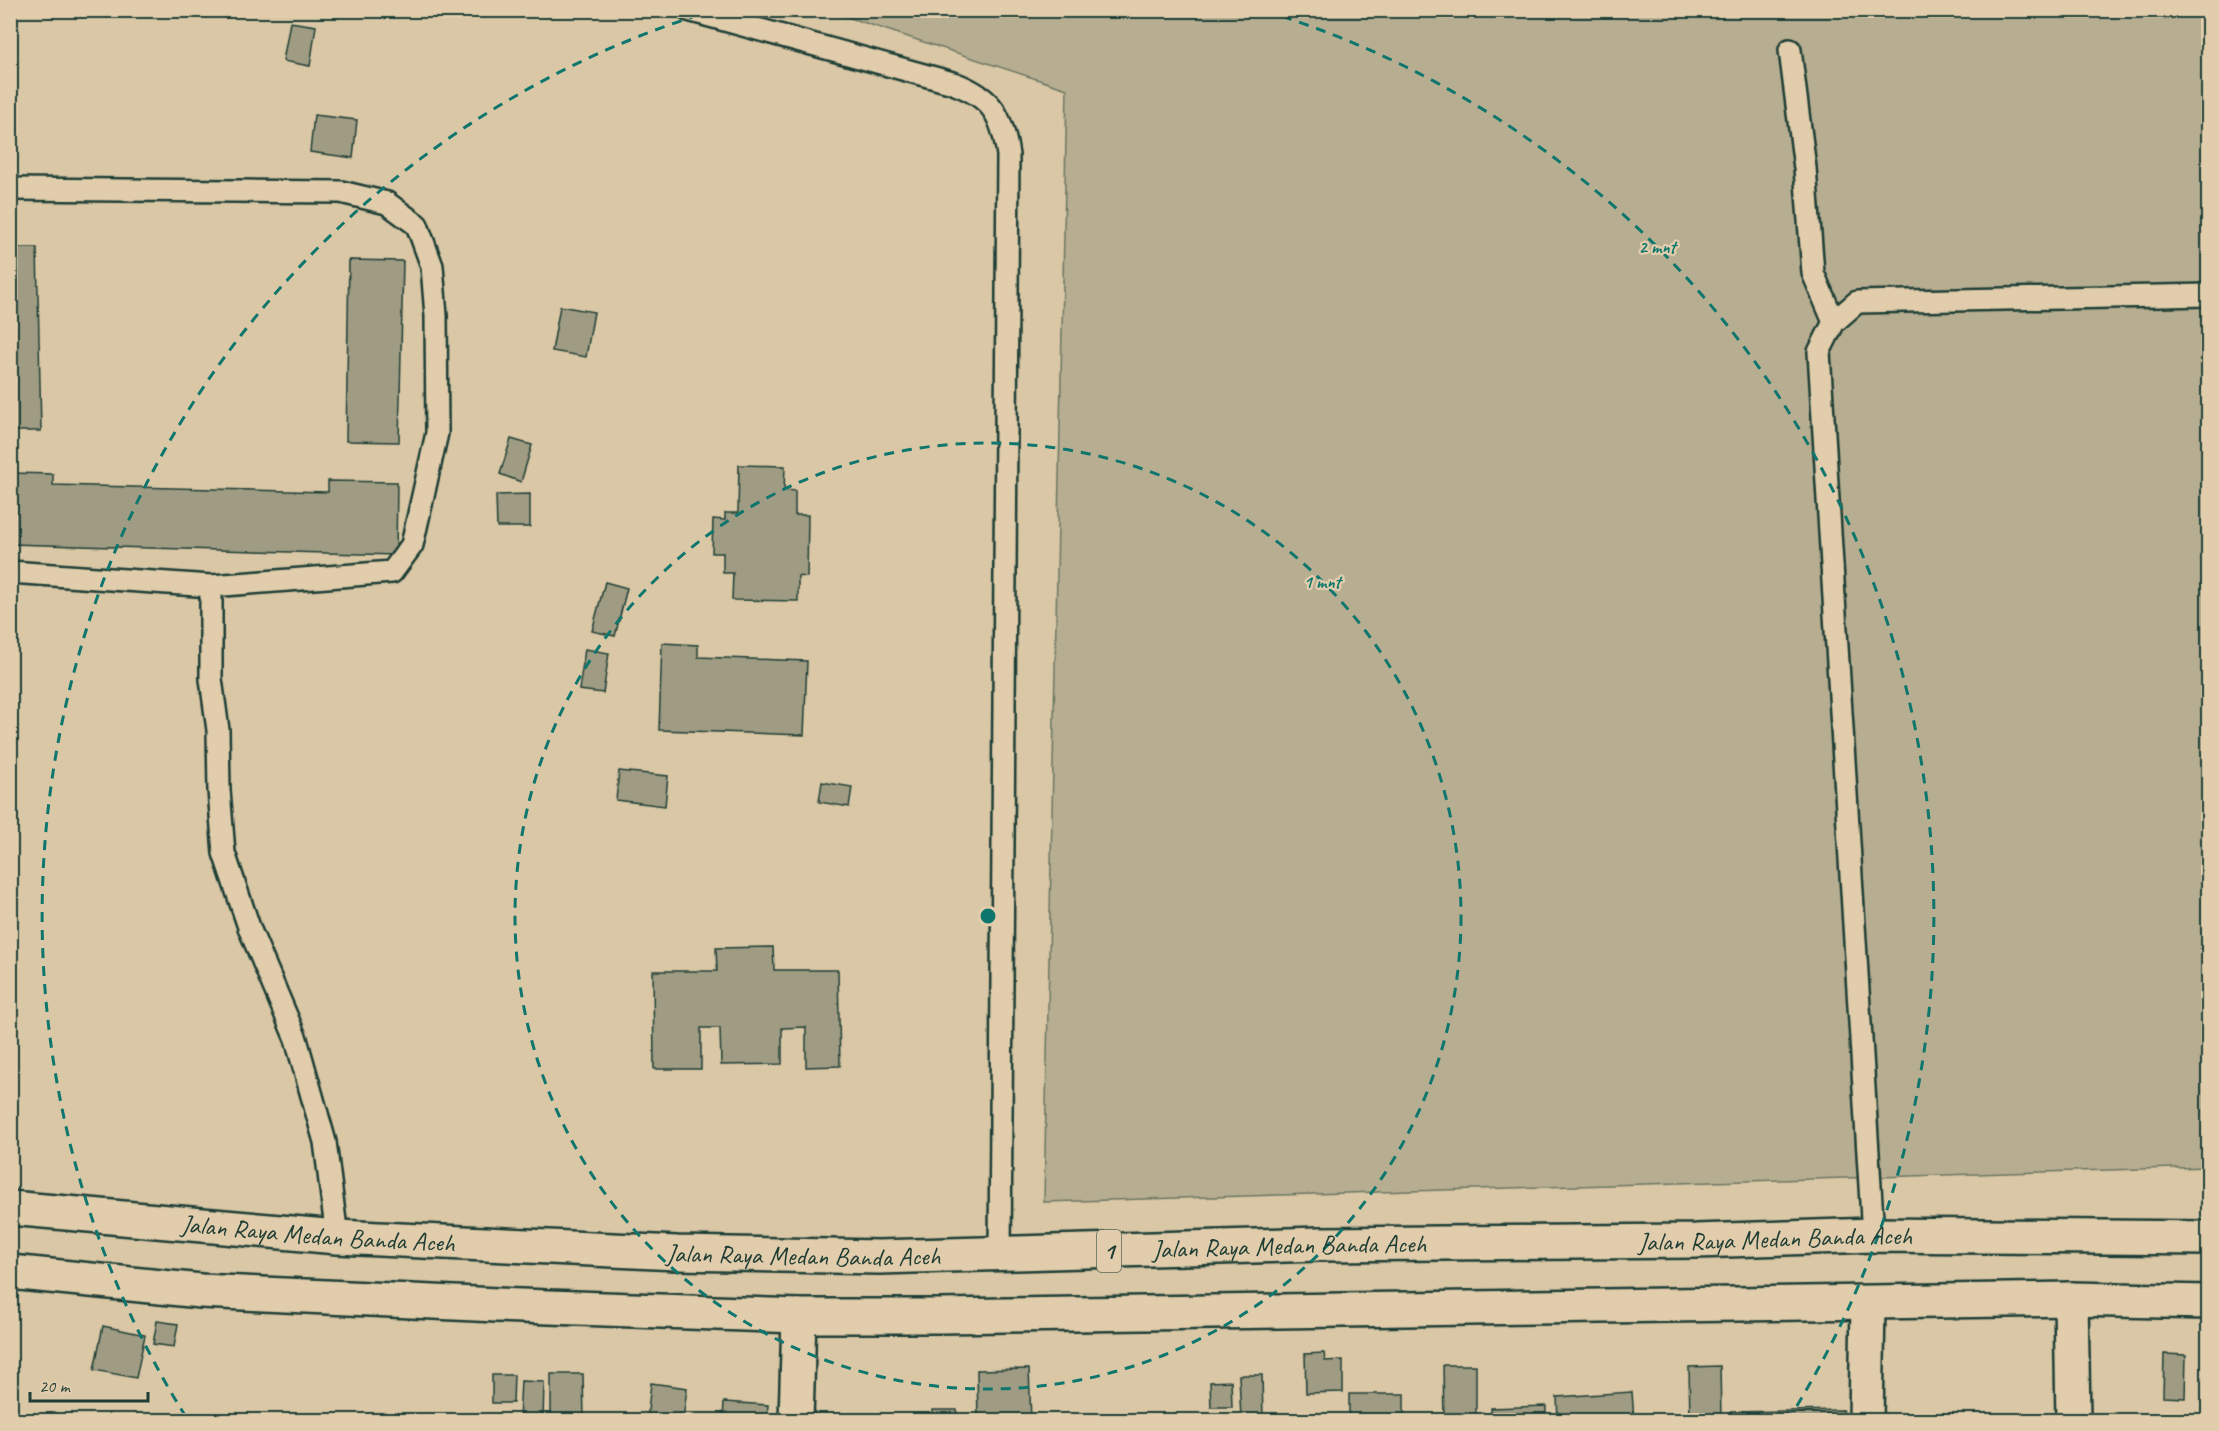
<svg xmlns="http://www.w3.org/2000/svg" width="2219" height="1431" font-family="Caveat,sans-serif">
<style>
.green{fill:#b7ae91;stroke:#6b7662;stroke-width:1.5}
.building{fill:#9f9c83;stroke:#1f3d34;stroke-width:1.5}
.lines{fill:none;stroke-linecap:round;stroke-linejoin:round}
.service-casing{stroke:#1f3d34;stroke-width:26}
.minor-casing{stroke:#1f3d34;stroke-width:38}
.trunk-casing{stroke:#1f3d34;stroke-width:38}
.service{stroke:#e1cdab;stroke-width:21}
.minor{stroke:#e1cdab;stroke-width:33}
.trunk{stroke:#e1cdab;stroke-width:33}
.ring{fill:none;stroke:#0f766e;stroke-width:3;stroke-dasharray:10 8}
.labels{text-anchor:middle;stroke-width:4.5;stroke-linejoin:round;paint-order:stroke}
.shield{fill:#e1cdab;stroke:#596858;stroke-width:1.5}
.shield-label{font-size:24px;font-weight:bold;fill:#1f3d34}
.street-label{font-size:26px;fill:#1f3d34;stroke:#e1cdab}
.centre{fill:#0f766e;stroke:#e1cdab;stroke-width:3}
.ring-label{font-size:18px;text-anchor:middle;font-weight:bold;fill:#0f766e;stroke:#e1cdab;stroke-width:4.5;stroke-linejoin:round;paint-order:stroke}
</style>
<rect width="100%" height="100%" fill="#d9c7a6"/>
<filter id="ink" filterUnits="userSpaceOnUse"><feTurbulence type="fractalNoise" baseFrequency=".0167" numOctaves="2"/><feDisplacementMap in="SourceGraphic" scale="12" xChannelSelector="R" yChannelSelector="G"/><feConvolveMatrix kernelMatrix="1 2 1 2 8 2 1 2 1" color-interpolation-filters="sRGB"/></filter>
<g filter="url(#ink)">
<polygon class="green" points="836,10 2208,11 2208,1167 1044,1202 1067,89 835,13"/>
<g class="building">
<polygon points="290,22 316,26 310,66 283,61"/>
<polygon points="314,115 357,120 353,158 310,152"/>
<polygon points="10,248 37,248 41,431 10,431"/>
<polygon points="349,260 403,261 399,442 346,441"/>
<polygon points="560,306 594,312 586,357 552,351"/>
<polygon points="511,439 532,445 521,482 500,474"/>
<polygon points="739,465 785,466 784,490 795,491 795,515 808,515 807,577 798,576 798,601 732,600 733,573 723,573 723,553 712,553 713,519 725,520 725,513 738,513"/>
<polygon points="10,473 53,474 53,485 328,492 328,481 397,482 396,555 10,544"/>
<polygon points="530,494 530,527 497,527 496,495"/>
<polygon points="605,582 627,588 615,636 592,631"/>
<polygon points="662,643 698,645 698,657 807,661 804,735 659,730"/>
<polygon points="585,649 609,653 603,693 579,690"/>
<polygon points="619,771 668,776 665,806 616,800"/>
<polygon points="822,782 852,787 849,807 819,802"/>
<polygon points="773,947 774,970 838,970 840,1066 806,1067 806,1027 782,1028 782,1064 721,1065 720,1028 701,1028 701,1069 654,1069 653,971 717,971 716,948"/>
<polygon points="157,1321 178,1324 174,1347 153,1344"/>
<polygon points="103,1326 145,1335 136,1378 94,1370"/>
<polygon points="1324,1353 1325,1361 1343,1360 1343,1392 1306,1393 1305,1354"/>
<polygon points="2164,1354 2186,1355 2185,1398 2163,1397"/>
<polygon points="1443,1365 1476,1365 1476,1420 1444,1420"/>
<polygon points="1720,1366 1721,1420 1690,1420 1689,1367"/>
<polygon points="1029,1369 1031,1420 978,1420 977,1370"/>
<polygon points="551,1374 583,1374 584,1420 551,1420"/>
<polygon points="492,1375 514,1375 513,1403 492,1403"/>
<polygon points="1239,1375 1262,1375 1263,1420 1241,1420"/>
<polygon points="521,1381 544,1382 543,1420 519,1420"/>
<polygon points="1231,1381 1232,1407 1211,1407 1210,1382"/>
<polygon points="651,1383 687,1388 683,1420 647,1420"/>
<polygon points="1632,1392 1634,1420 1558,1420 1557,1397"/>
<rect x="1349" y="1394" width="55" height="26"/>
<polygon points="724,1402 768,1405 767,1420 723,1420"/>
<polygon points="1546,1406 1546,1420 1491,1420 1491,1408"/>
<rect x="932" y="1410" width="25" height="10"/>
<polygon points="1843,1410 1843,1420 1731,1420 1731,1412"/>
</g>
<g class="lines">
<defs>
<g id="service">
<path d="M688,10L953,83C992,97 1002,115 1008,155L1000,1255"/>
<polyline points="1790,50 1805,168 1813,273 1834,322"/>
<polyline points="10,189 341,192 387,203 417,225 432,266 436,316 437,433 412,545 392,572 211,586 10,572"/>
<polyline points="211,586 211,679 218,730 219,790 224,853 250,930 296,1039 325,1142 337,1237"/>
<polyline points="1873,1235 1819,352 1834,322 1857,302 2208,295"/>
</g>
<g id="minor">
<polyline points="2071,1299 2073,1420"/>
<polyline points="796,1420 799,1316"/>
<polyline points="1866,1420 1868,1303"/>
</g>
<g id="trunk">
<path id="s1" d="M10,1208L337,1237L677,1253L879,1257L1319,1244L1696,1241L1873,1235L2208,1238"/>
<polyline points="10,1272 201,1291 497,1305 799,1316 941,1316 2071,1299 2208,1302"/>
</g>
</defs>
<use href="#service" class="service-casing"/>
<use href="#minor" class="minor-casing"/>
<use href="#trunk" class="trunk-casing"/>
<use href="#service" class="service"/>
<use href="#minor" class="minor"/>
<use href="#trunk" class="trunk"/>
</g>
</g>
<g class="ring">
<circle cx="988" cy="916" r="473"/>
<path d="M186 1417A946 946 0 0 1 711 11M1265 11A946 946 0 0 1 1790 1417"/>
</g>
<g class="labels">
<rect class="shield" x="1097" y="1230" width="24" height="42" rx="4.5"/>
<g class="shield-label">
<text x="1109" y="1259">1</text>
</g>
<g class="street-label">
<text dy="9" stroke="none"><textPath href="#s1" startOffset="309">Jalan Raya Medan Banda Aceh</textPath></text>
<text dy="9" stroke="none"><textPath href="#s1" startOffset="1767">Jalan Raya Medan Banda Aceh</textPath></text>
<text dy="9" stroke="none"><textPath href="#s1" startOffset="1281">Jalan Raya Medan Banda Aceh</textPath></text>
<text dy="9" stroke="none"><textPath href="#s1" startOffset="795">Jalan Raya Medan Banda Aceh</textPath></text>
</g>
</g>
<circle cx="988" cy="916" r="9" class="centre"/>
<g class="ring-label">
<text x="1657" y="253">2 mnt</text>
<text x="1322" y="588">1 mnt</text>
</g>
<rect width="2219" height="1431" fill="none" stroke="#e1cdab" stroke-width="36"/>
<rect x="18" y="18" width="2183" height="1395" fill="none" stroke="#1f3d34" stroke-width="2" filter="url(#ink)"/>
<path d="M30 1392v9h118v-9" fill="none" stroke="#1f3d34" stroke-width="3"/>
<text x="39" y="1392" font-size="18" fill="#1f3d34" stroke="#e1cdab" stroke-width="4.5" paint-order="stroke">20 m</text>
</svg>
